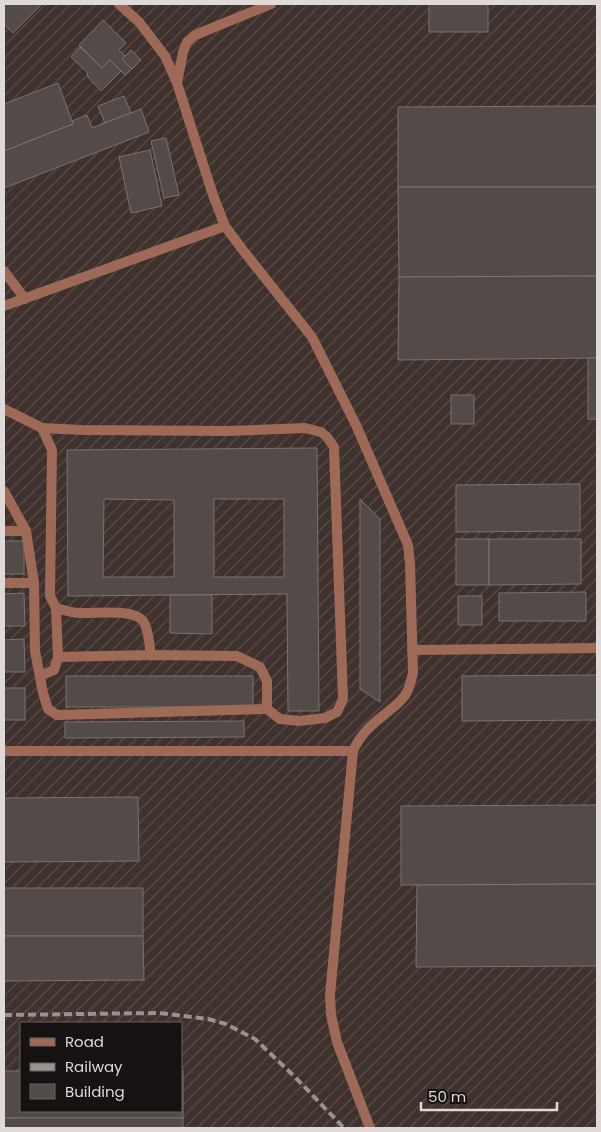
<svg xmlns="http://www.w3.org/2000/svg" width="601" height="1132" font-family="Poppins,sans-serif">
<style>
.industrial{fill:url(#industrial-furrows);fill-rule:evenodd}
.building{fill:#534b48;stroke:#7c7371;fill-rule:evenodd}
.lines{fill:none;stroke-linecap:round;stroke-linejoin:round}
.service{stroke:#9f6957;stroke-width:10}
.minor{stroke:#9f6957;stroke-width:10}
.rail{stroke:#989290;stroke-width:4;stroke-dasharray:8 4;stroke-linecap:butt}
</style>
<defs>
<pattern id="industrial-furrows" width="10" height="10" patternUnits="userSpaceOnUse" patternTransform="scale(1.25)"><rect width="10" height="10" fill="#3f312d"/><path d="M-1 1l2-2M0 10L10 0M9 11l2-2" fill="none" stroke="#5a4e4b"/></pattern>
</defs>
<rect width="100%" height="100%" fill="#302926"/>
<path class="industrial" d="M4,4H597V1128H4ZM21,1023H181V1111H21Z"/>
<g class="building">
<polygon points="4,4 42,4 13,33 4,24"/>
<rect x="429" y="4" width="59" height="28"/>
<polygon points="103,20 126,43 119,50 125,56 122,59 132,69 125,75 110,60 102,68 79,45"/>
<polygon points="80,47 102,68 110,60 121,71 101,91 88,77 87,72 71,57"/>
<polygon points="131,50 141,60 132,69 122,59"/>
<polygon points="58,83 73,124 4,151 4,104"/>
<polygon points="124,96 131,113 105,123 98,106"/>
<polygon points="597,106 597,187 398,187 398,107"/>
<polygon points="141,109 149,132 4,188 4,151 73,124 72,121 87,115 92,128"/>
<polygon points="166,138 179,195 164,198 151,141"/>
<polygon points="150,150 162,206 131,213 119,157"/>
<polygon points="398,187 597,187 597,276 399,277"/>
<polygon points="597,276 597,358 398,360 399,277"/>
<rect x="588" y="358" width="9" height="61"/>
<rect x="451" y="395" width="23" height="29"/>
<path d="M317,448L319,711H288L287,594L68,596L67,450ZM104,499L174,500V577H103ZM214,499H284V577H214Z"/>
<polygon points="580,484 580,531 456,532 456,485"/>
<polygon points="360,499 380,519 380,702 360,689"/>
<rect x="456" y="539" width="33" height="46"/>
<polygon points="489,539 581,539 581,584 489,585"/>
<rect x="4" y="541" width="20" height="33"/>
<polygon points="586,592 586,621 499,621 499,593"/>
<polygon points="24,593 25,626 4,626 4,594"/>
<polygon points="170,595 212,595 212,634 170,633"/>
<rect x="458" y="596" width="24" height="29"/>
<polygon points="24,639 25,672 4,672 4,640"/>
<polygon points="597,675 597,720 462,721 462,676"/>
<rect x="66" y="676" width="187" height="31"/>
<rect x="4" y="688" width="21" height="32"/>
<polygon points="244,721 244,737 65,738 65,722"/>
<polygon points="138,797 139,861 4,862 4,798"/>
<polygon points="597,805 597,884 401,885 401,806"/>
<polygon points="597,884 597,966 416,967 417,885"/>
<rect x="4" y="888" width="139" height="48"/>
<polygon points="4,936 143,936 144,980 4,981"/>
<polygon points="181,1070 183,1070 183,1118 4,1118 4,1071 21,1071 21,1111 181,1111"/>
<rect x="4" y="1118" width="179" height="10"/>
</g>
<g class="lines">
<g class="service">
<polyline points="119,4 139,22 165,56 177,83"/>
<polyline points="4,271 25,299"/>
<polyline points="4,409 42,428 82,430 229,431 305,428 321,432 327,437 334,447 343,699 337,712 325,718 299,721 280,719 267,709 267,681 260,667 237,656 151,655 58,657"/>
<path d="M42,428L52,450L50,596L56,608C64,610 72,613 79,613C94,614 133,608 143,621C149,629 149,645 151,655"/>
<polyline points="4,491 26,531 34,583 35,651 43,693 48,709 57,715 267,709"/>
<polyline points="4,531 26,531"/>
<polyline points="4,583 34,583"/>
<polyline points="412,650 597,648"/>
<polyline points="40,676 54,670 58,657 56,608"/>
<polyline points="4,751 353,751"/>
</g>
<g class="minor">
<path d="M271,4L195,35L187,42L183,52L177,83L213,195L225,226L242,249L312,337L356,425L408,545L410,563L413,673C411,680 410,686 407,692C402,702 392,708 384,715C371,725 360,735 353,751L330,995L331,1015L337,1042L370,1128"/>
<polyline points="4,306 225,226"/>
</g>
<polyline class="rail" points="4,1015 159,1013 208,1019 226,1024 255,1039 295,1077 344,1128"/>
</g>
<rect width="601" height="1132" fill="none" stroke="#dfdad8" stroke-width="10"/>
<rect x="20" y="1022" width="162" height="90" fill="#151211" stroke="#666261"/>
<rect x="30" y="1038" width="25" height="8" fill="#9f6957" stroke="#666261"/>
<text x="65" y="1047" font-size="15" fill="#dfdad8">Road</text>
<rect x="30" y="1063" width="25" height="8" fill="#989290" stroke="#666261"/>
<text x="65" y="1072" font-size="15" fill="#dfdad8">Railway</text>
<rect x="30" y="1084" width="25" height="15" fill="#534b48" stroke="#666261"/>
<text x="65" y="1097" font-size="15" fill="#dfdad8">Building</text>
<path d="M421 1102v8h136v-8" fill="none" stroke="#dfdad8" stroke-width="2.5"/>
<text x="428" y="1102" font-size="15" fill="#dfdad8" stroke="#151211" stroke-width="4" paint-order="stroke">50 m</text>
</svg>
